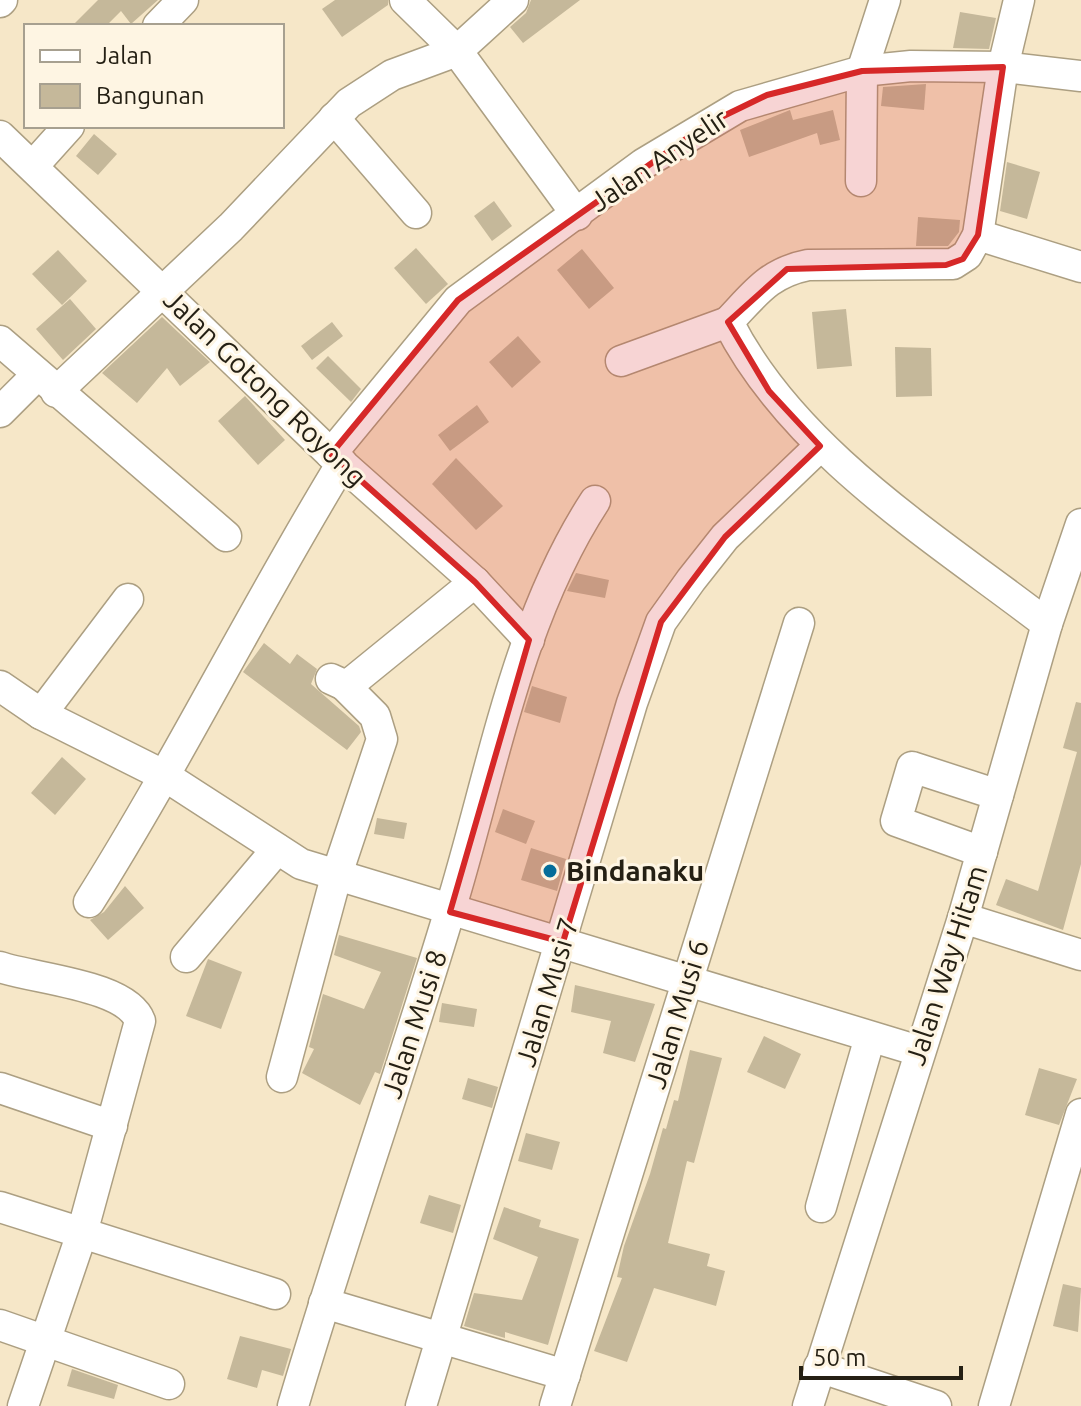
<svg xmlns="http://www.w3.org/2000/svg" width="1081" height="1406" font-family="Ubuntu,sans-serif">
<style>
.building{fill:#c5b89a}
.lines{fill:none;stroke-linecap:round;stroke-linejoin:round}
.minor-casing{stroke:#ac9f82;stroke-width:33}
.minor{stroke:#fff;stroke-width:30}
.marked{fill:#d62828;fill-opacity:0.2;stroke:#d62828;stroke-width:6;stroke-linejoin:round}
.poi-dot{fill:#046d9a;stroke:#fef5e3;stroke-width:3}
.labels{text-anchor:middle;stroke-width:6;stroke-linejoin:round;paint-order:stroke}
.street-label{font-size:28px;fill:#252014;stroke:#fef5e3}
.poi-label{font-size:28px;font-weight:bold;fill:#252014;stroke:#fef5e3;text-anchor:start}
</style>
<rect width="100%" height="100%" fill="#f6e7c8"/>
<g class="building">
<polygon points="98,0 158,0 131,24 121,11 106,26 72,26"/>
<polygon points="335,0 388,0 388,5 342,37 322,9"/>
<polygon points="531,0 580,0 523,43 510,27 526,13"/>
<polygon points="960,12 996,18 989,49 953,48"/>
<polygon points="926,84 924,110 881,106 883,87"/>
<polygon points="790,110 793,120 833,110 840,140 820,145 817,133 749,157 740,130"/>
<polygon points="94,134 117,154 98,175 76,156"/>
<polygon points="1007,162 1040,172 1027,219 1000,211"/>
<polygon points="494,201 512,226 492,241 474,216"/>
<polygon points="918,217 960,220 959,232 948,246 916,246"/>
<polygon points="416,248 448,284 426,304 394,268"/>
<polygon points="582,249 614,288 589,309 557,270"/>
<polygon points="58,250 87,281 62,305 32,274"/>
<polygon points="70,299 96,329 63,360 36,329"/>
<polygon points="846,309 852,366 817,369 812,312"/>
<polygon points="162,317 210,362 180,386 167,368 137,403 102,373"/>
<polygon points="332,322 343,336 312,360 301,346"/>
<polygon points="518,336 541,362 512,388 489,362"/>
<polygon points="895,347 931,348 932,396 896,397"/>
<polygon points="328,356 361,389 351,402 316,368"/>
<polygon points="245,396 285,440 258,465 218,421"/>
<polygon points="477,405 489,422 450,451 438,435"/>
<polygon points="456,458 503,506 476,530 432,484"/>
<polygon points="576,573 609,580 605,598 567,591"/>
<polygon points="264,643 290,664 297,654 317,669 311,684 359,726 361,732 347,750 243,672"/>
<polygon points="532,686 567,697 560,723 524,712"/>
<polygon points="1076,702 1081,703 1081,864 1063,930 996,905 1006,879 1038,891 1077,752 1063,748"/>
<polygon points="62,757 86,779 55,815 31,793"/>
<polygon points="503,809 535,821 526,844 495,832"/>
<polygon points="377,818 407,823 404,839 374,834"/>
<polygon points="531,848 566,859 557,891 521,880"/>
<polygon points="125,886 144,908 108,940 90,920 104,912"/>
<polygon points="339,935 417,958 380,1074 375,1072 360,1105 302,1073 314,1049 309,1047 323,994 364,1009 381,972 334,955"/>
<polygon points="208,959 242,972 221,1029 186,1016"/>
<polygon points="575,985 655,1004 635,1062 603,1053 611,1021 571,1012"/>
<polygon points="442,1003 477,1009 474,1027 439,1022"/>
<polygon points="764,1036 801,1054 785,1089 747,1072"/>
<polygon points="690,1050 722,1058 694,1163 687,1161 668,1243 710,1254 707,1266 725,1271 716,1306 654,1288 627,1362 594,1351 622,1278 617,1277 624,1246 650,1174 663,1128 666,1129 674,1100 678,1101"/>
<polygon points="1039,1068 1077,1079 1059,1125 1025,1115"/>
<polygon points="468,1078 498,1087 492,1108 462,1099"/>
<polygon points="526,1133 560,1142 552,1170 518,1161"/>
<polygon points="429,1195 461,1205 453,1233 420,1223"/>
<polygon points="504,1207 541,1220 539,1227 579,1239 548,1345 505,1332 505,1338 464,1326 474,1293 522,1300 538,1257 493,1239"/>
<polygon points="1063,1284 1081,1288 1078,1332 1053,1326"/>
<polygon points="240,1336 291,1349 283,1376 262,1370 257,1388 227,1379"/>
<polygon points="72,1369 118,1385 114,1399 67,1386"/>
</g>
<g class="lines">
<defs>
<g id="minor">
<polyline points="405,0 457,51 577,215"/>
<path d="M1019,0L1003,67L978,235L967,255L953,264L808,265C768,273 755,294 728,322C793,451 935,538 1047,624"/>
<polyline points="0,2 2,0"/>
<polyline points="158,26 183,0"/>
<polyline points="334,118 416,213"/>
<polyline points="0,136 331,454 475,582 529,640"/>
<polyline points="33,166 69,126"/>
<polyline points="861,181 862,71 885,0"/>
<polyline points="978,235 1081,267"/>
<polyline points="0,341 226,536"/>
<polyline points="621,361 728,322"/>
<polyline points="56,392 231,227 349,103 392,75 457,51 513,0"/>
<polyline points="0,412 37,375"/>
<polyline points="331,454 458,300 643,164 740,106 862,71 911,66 1003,67 1081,76"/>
<polyline points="331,679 344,685 352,682 475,582"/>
<polyline points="0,686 41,714 165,776 301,864 919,1051"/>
<polyline points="41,714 128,599"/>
<polyline points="982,852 896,821 912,767 998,795"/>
<path d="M89,902C179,759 254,607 342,463"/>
<polyline points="963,918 1081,955"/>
<polyline points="186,957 277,849"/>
<path d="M0,967C35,979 127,985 140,1021L82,1233L23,1406"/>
<polyline points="282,1077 336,877 382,739 375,716 344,685"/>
<polyline points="0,1088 112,1126"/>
<polyline points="0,1207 275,1294"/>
<polyline points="821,1207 870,1037"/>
<polyline points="324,1303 565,1375"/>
<polyline points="0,1325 169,1384"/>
<polyline points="819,1367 936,1406"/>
<path d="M293,1406C342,1240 400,1076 450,910C492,774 516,622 595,501"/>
<polyline points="421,1406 632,703 661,622 691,580 725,537 820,446"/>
<polyline points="555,1406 799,623"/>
<polyline points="808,1406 963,918 1047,624 1081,524"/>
<polyline points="994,1406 1081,1114"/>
</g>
</defs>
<use href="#minor" class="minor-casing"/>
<use href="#minor" class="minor"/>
</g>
<path class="marked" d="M1003,67L978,235L963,259L946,265L787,269L728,322L769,391L820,446L725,537L661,622L563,942L450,912L529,640L475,582L331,454L458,300L707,124L767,95L862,71Z"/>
<circle class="poi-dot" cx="550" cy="871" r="8"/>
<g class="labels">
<g class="street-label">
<text transform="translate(659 160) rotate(-34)" y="10">Jalan Anyelir</text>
<text transform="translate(265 388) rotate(44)" y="10">Jalan Gotong Royong</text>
<text transform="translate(946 965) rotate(-72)" y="10">Jalan Way Hitam</text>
<text transform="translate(547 992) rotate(-73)" y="10">Jalan Musi 7</text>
<text transform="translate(677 1014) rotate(-73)" y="10">Jalan Musi 6</text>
<text transform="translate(414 1024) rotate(-72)" y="10">Jalan Musi 8</text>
</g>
<g class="poi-label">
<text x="566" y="881">Bindanaku</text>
</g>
</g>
<rect x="24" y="24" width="260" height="104" fill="#fef5e3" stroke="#a7a090" stroke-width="2"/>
<rect x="40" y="50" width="40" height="12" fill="#ffffff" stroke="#a7a090" stroke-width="2"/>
<text x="96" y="64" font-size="24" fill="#252014">Jalan</text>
<rect x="40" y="84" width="40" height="24" fill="#c5b89a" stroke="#a7a090" stroke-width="2"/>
<text x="96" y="104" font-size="24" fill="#252014">Bangunan</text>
<path d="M801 1366v12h160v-12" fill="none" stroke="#252014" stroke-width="4"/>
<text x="813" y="1366" font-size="24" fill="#252014" stroke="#fef5e3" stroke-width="6" paint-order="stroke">50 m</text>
</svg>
